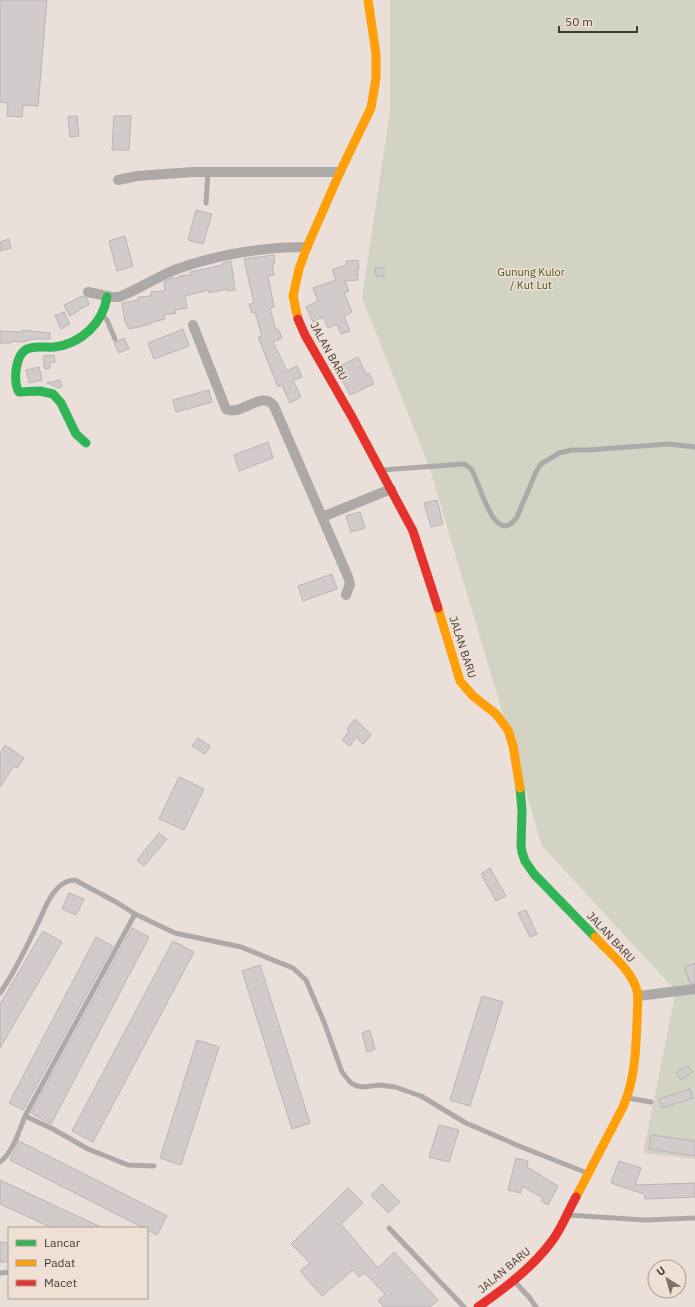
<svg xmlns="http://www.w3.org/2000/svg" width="695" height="1307" font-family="'IBM Plex Sans',sans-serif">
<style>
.green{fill:#d2d3c2}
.building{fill:#d1cccb;stroke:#b9b3b4}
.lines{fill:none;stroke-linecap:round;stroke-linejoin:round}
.lane{stroke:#aea9a9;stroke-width:5}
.street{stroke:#aea9a9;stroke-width:10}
.fast{stroke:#30b455;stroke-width:9}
.slow{stroke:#ff9f0a;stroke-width:9}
.jam{stroke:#e5322d;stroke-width:9}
.labels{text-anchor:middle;stroke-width:3;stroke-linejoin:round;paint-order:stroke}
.park-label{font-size:11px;fill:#475922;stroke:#f0dfd3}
.street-label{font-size:11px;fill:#403934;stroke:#f0dfd3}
</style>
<rect width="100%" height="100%" fill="#eae0d9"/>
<!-- green -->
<path class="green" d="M390,0H695V1159L643,1153L676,991L542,846L430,469L362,298L390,111Z"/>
<!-- building -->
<path class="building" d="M0,0H47L38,106L23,105L22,117L7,116L8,103L0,102Z
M77,116L79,136L70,137L68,117Z
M114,116H131L129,150H112Z
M196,210L212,214L203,244L188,240Z
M125,236L133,266L117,271L109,241Z
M9,239L11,248L0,251V242Z
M274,255L275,263H272L274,275L268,276L274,307L270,308L276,330L278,329L282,338L273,342L287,371L297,366L302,377L293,380L301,397L290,403L282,385L278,387L258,337L262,336L255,312L252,313L249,304L254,303L244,259Z
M358,260L359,269H357L358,280L345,281L349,291L344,293L352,312L344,316L350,331L341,334L337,324L328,328L323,317L313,322L306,307L318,301L313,288L336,280L332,270L346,265V261Z
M231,261L235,290L227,291V289L209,293V290L185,296L187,308L175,310L176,313L164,315L165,319L150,323L151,324L129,329L125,321L122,303L138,300V297L151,296V292L165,291L164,282L172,278H179V276L191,275L190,272L223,265V263Z
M375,268H384V276H376Z
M83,296L87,298L89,305L78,310V311L70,316L64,305Z
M64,312L70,324L61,329L55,316Z
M183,329L189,346L154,359L148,343Z
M22,330L50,333V339H34L21,342L11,341V343H0V331L22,332Z
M124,338L129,348L119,353L114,343Z
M54,355L55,362L50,363V368L45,369L43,356Z
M358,357L366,374L369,373L374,384L350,395L336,368Z
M39,367L42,380L29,383L26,370Z
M60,380L62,387L58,388L47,383Z
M209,390L212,402L176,412L173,400Z
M268,442L273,458L239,471L234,455Z
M437,500L443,524L431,527L424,503Z
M360,512L365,528L351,532L346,516Z
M332,574L337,589L303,601L298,586Z
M355,719L371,735L363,744L356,737L350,746L342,740L349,731L347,729Z
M198,738L210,746L205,754L192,746Z
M5,745L24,758L17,768L14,766L0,787V753Z
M179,777L204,789L184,830L159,819Z
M159,833L167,839L144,866L137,860Z
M490,868L506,896L496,901L481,874Z
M69,893L84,899L76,915L62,909Z
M526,910L537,934L530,937L518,913Z
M132,928L149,937L51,1124L31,1113Z
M43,931L62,942L0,1048V1004Z
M96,937L113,946L23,1110L9,1103Z
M173,941L194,952L93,1142L72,1131Z
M695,963V983H690L684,967Z
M260,965L310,1123L292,1129L242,971Z
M482,996L503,1002L470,1106L450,1100Z
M370,1030L375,1049L367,1052L362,1033Z
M197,1040L219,1047L181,1165L160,1158Z
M688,1066L692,1072L681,1080L676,1073Z
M690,1089L693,1098L662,1108L659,1099Z
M439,1125L459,1130L449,1162L429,1157Z
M651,1135L695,1141V1156L649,1149Z
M19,1141L167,1216L157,1235L147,1230V1228H144L10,1160Z
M516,1158L528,1161L527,1167L558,1186L548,1205L541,1201L543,1198L522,1186L521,1193L508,1190Z
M619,1161L641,1168L635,1185L695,1183V1197L645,1199L644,1194L611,1183Z
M0,1180L103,1228H52L0,1204Z
M382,1184L400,1202L388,1213L371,1195Z
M348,1188L363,1203L341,1224L378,1268L394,1252L438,1300L430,1307H384L378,1301L385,1294L365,1273L359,1277L353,1270L322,1296L300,1271L310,1263L291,1244Z
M0,1242L9,1243V1262H0Z"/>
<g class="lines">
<!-- lane -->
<path class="lane" d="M206,203L208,172
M103,316L107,320L115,339
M382,470L464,464C466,465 469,467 471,469C480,481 494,550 517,517L536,472L541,464L559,453L572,450H588L669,444L695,447
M0,993C15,972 26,948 37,925C43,914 47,899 56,890C61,884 67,880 75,880L116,902L135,914L175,933L241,947L293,968L306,980L324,1022L342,1072L351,1083L357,1086L364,1087L379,1085L395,1087L421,1096L466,1123L519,1146L587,1173
M628,1098L651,1102
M25,1116L53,1129L88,1149L128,1165L154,1166
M0,1162C12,1154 20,1129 25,1116L135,914
M568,1215L645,1220L695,1218
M389,1228L464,1307
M0,1273L9,1272
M514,1281L529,1297L536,1307"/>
<!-- street -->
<path class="street" d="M118,180L137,176L193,172H340
M88,292L111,297H119C139,289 157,277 177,269C219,254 263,247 307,247
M193,325L226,409C241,417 262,389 274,406L348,577L350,584L346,595
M322,517L391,489
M638,996L695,989"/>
<!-- fast -->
<path class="fast" d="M86,443L76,434L61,403L53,394L40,391L19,392C13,382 15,355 27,349C35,345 45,348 54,347C81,344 103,323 107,297
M520,788L522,811L521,845L522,852L525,861L534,874L595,937"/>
<!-- slow -->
<path class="slow" d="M298,319L293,296L299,269L307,247L340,172L371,108L376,78V54L368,0
M438,608L460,681L473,696L496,714L508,730L513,746L520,788
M576,1197L623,1107C638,1073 636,1033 638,996C635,972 610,954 595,937"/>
<!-- jam -->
<path class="jam" d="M298,319L305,335L352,417L413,531L438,608
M478,1307C505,1288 532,1268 552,1241C562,1228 568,1211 576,1197"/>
</g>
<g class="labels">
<!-- park labels -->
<g class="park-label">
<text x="531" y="276">Gunung Kulor<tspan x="531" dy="13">/ Kut Lut</tspan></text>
</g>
<!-- street labels -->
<g class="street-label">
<text transform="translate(329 351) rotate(61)" y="4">JALAN BARU</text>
<text transform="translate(463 647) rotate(72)" y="4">JALAN BARU</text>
<text transform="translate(611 937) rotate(47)" y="4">JALAN BARU</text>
<text transform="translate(504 1270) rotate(-40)" y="4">JALAN BARU</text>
</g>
</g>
<!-- legend -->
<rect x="8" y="1227" width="140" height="72" fill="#f0dfd3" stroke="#aa9d93"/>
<rect x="16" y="1240" width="20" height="6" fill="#30b455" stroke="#aa9d93"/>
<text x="44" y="1247" font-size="12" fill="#403934">Lancar</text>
<rect x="16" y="1260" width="20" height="6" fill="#ff9f0a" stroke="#aa9d93"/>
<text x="44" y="1267" font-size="12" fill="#403934">Padat</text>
<rect x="16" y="1280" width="20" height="6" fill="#e5322d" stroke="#aa9d93"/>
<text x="44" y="1287" font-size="12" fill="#403934">Macet</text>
<!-- north arrow -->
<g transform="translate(667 1279) rotate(323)"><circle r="19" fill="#f0dfd3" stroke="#aa9d93"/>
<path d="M0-3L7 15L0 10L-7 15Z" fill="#7c736e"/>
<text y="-6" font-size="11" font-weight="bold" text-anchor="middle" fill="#403934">U</text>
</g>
<!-- scale -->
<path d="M559 26v6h78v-6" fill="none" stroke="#403934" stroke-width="2"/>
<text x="565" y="26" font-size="12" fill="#403934" stroke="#f0dfd3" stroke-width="3" paint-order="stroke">50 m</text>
</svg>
